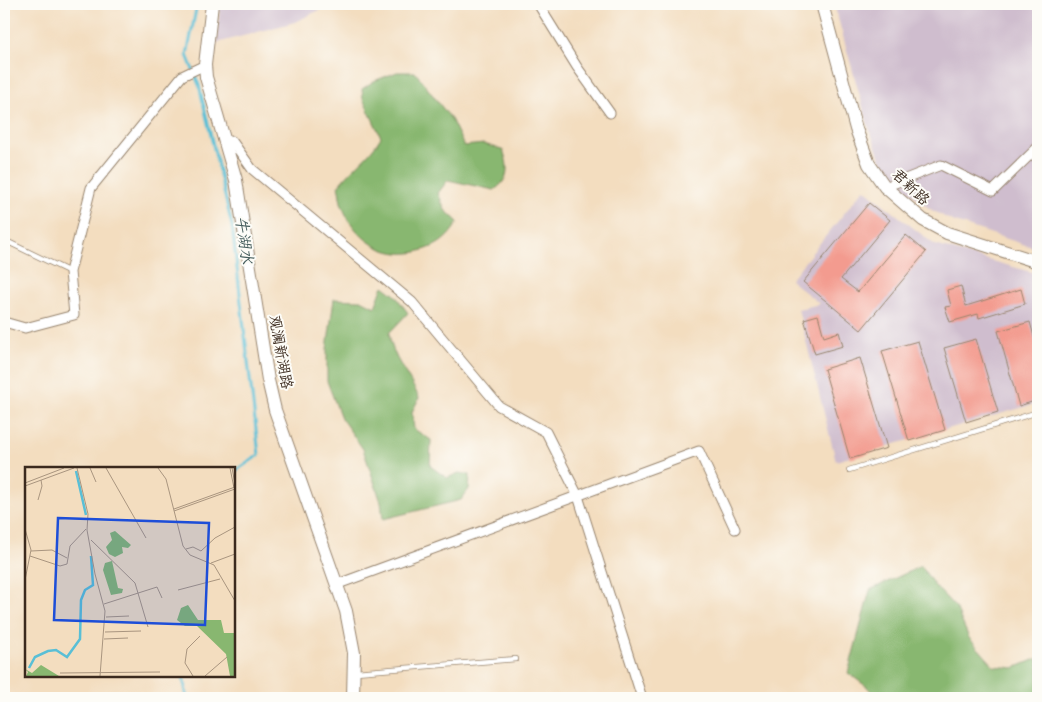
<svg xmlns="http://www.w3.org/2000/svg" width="1042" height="702" font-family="'Balsamiq Sans','LXGW WenKai TC',sans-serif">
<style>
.industrial{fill:#cfbdce}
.forest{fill:#88b770;stroke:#627047}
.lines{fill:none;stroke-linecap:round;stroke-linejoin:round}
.stream{stroke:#59bfd6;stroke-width:3}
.building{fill:#f39b8f}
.lane-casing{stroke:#97846e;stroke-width:6}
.street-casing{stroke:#97846e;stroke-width:11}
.secondary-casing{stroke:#97846e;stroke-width:14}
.lane{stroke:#fff;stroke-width:4.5}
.street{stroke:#fff;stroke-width:9}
.secondary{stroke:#fff;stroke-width:12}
.labels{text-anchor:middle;stroke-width:4;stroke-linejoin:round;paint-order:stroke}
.street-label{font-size:15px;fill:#3b2a1e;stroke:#fdfcf7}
.water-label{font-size:16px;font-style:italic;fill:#465e5e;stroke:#fdfcf7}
.inset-river{fill:none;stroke:#59bfd6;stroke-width:2.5}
.inset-road{fill:none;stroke:#a9957f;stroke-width:1}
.view{fill:#1d4ed8;fill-opacity:0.15;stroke:#1d4ed8;stroke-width:2.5}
.inset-edge{fill:none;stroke:#3b2a1e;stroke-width:2.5}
</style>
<rect width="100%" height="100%" fill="#fdfcf7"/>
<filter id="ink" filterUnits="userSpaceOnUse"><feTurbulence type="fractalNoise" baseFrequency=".02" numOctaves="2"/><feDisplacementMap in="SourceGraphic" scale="10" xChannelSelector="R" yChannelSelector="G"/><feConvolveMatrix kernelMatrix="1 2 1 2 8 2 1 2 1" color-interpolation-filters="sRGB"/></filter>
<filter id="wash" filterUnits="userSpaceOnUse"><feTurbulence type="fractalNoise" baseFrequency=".0096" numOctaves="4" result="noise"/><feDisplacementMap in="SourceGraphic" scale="20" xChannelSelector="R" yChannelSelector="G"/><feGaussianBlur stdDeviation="1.12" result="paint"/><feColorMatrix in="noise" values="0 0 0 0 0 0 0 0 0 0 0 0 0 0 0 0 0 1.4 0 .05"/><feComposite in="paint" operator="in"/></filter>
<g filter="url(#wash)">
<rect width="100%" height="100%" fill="#f3ddbf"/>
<!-- industrial -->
<path class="industrial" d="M220,4H332L295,22L217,43Z
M834,4H1038V249L952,221L930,209L894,179L880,158L868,125Z
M864,189L935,245L1038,274V403L836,461L798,309L820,304L790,280Z"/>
<!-- forest -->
<path class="forest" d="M397,72H415L451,119L464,146L484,144L503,150C509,166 510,180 494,190L448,180L438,193L445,210L458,222C447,240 437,247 416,252C384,259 355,238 343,208C340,202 340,193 338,186C352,168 370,156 381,137L363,99L362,89L374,81Z
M383,286L395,295L408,313L389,333C392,359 409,374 419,398L412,412L414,429L431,440L430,466L447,478L459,473L470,475L469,489L461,500L383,519L381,502L363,449L341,418L327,381V349L334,299L361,300L375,307Z
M921,566L934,585L956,608L969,638L994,666L1014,668L1038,658V698H879L870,689L848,673L870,590Z"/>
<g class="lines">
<!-- stream -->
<path class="stream" d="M197,4L187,55L199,85L232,226L259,455L234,472
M183,676L187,698"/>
</g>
<g id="blocks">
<!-- building -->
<path class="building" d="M869,203L890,220L841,279L858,292L906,235L926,252L861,330L803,282Z
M961,286L966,306L1021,289L1025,304L979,318L978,314L950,322L945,307L951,306L947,290Z
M818,315L824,337L839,332L843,346L815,354L804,319Z
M1030,322L1038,351V400L1019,406L998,331Z
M976,339L998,412L966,422L944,348Z
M918,341L945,430L909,441L882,351Z
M860,358L887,448L850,459L824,369Z"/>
</g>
</g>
<g filter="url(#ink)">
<use href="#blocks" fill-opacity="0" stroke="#97846e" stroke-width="1"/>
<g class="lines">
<defs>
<path id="lane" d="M4,240L70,272
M849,470L1038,412
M356,672L516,659"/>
<path id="street" d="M538,4L577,67L610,113
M232,141L252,169L412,302L499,406L546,432L578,496L642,698
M885,187L941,165L993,191L1038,147
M4,322L25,328L74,315L70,272L91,188L182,76L205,65
M338,584L699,451L735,529"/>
<path id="secondary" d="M212,4L205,65L206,77L236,180L268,380L275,410L346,611L354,653L353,698
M822,4L856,129L869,164L885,187L923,220L947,233L1038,262"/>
</defs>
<!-- lane casing -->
<use href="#lane" class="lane-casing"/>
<!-- street casing -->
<use href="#street" class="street-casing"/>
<!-- secondary casing -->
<use href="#secondary" class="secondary-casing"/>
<!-- lane -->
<use href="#lane" class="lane"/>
<!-- street -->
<use href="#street" class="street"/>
<!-- secondary -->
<use href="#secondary" class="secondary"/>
</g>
</g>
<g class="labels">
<!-- street labels -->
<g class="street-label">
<text transform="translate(911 187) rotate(43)" y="5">君新路</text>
<text transform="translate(281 352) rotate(80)" y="5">观澜新湖路</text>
</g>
<!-- water labels -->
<g class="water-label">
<text transform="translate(245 240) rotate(82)" y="6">牛湖水</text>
</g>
</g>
<!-- overview -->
<g transform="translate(25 467)">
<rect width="210" height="210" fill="#f3ddbf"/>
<path d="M90,64L106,78L103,81L97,80L98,86L90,90L84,87L81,80L87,73L85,66ZM87,94L93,121L98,122L97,126L86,128L78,103L80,96ZM163,138L173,153H196L199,166H210V209H205L201,187L172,159H160L152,153L156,141ZM16,198L34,209H1L3,205L0,202L7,206Z" fill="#88b770"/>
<path class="inset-river" d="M51,4L61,48M4,201L10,190L23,184L31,183L42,190L55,172L56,133L60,123L68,118L66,89"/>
<path class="inset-road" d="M52,1L63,47L62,63L70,107L80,144L75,209M65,1L71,15M81,1L121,71M133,1L141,12L158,79L165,88L189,98L210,134M205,1L209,21M207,1L210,17M0,16L39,1M0,19L49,1M13,33L17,19L16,13M149,42L210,20M149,44L210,22M0,62L6,83L0,113M66,73L110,116L123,160M161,82L168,80L176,84L190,71L210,60M6,84L27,83L42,91M5,89L35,99L42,97L45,79L61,62M186,96L210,87M153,123L195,112M79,137L132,120L137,131M81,150L104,149M80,165L116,164M79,172L103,171M35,206L135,205M168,209L160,196L162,182L175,169M180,209L202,190"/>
<path class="view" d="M33,51L184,56L180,158L29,153Z"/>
<rect width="210" height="210" class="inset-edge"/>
</g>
<!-- margin -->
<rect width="1042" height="702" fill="none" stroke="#fdfcf7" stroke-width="20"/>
</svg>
